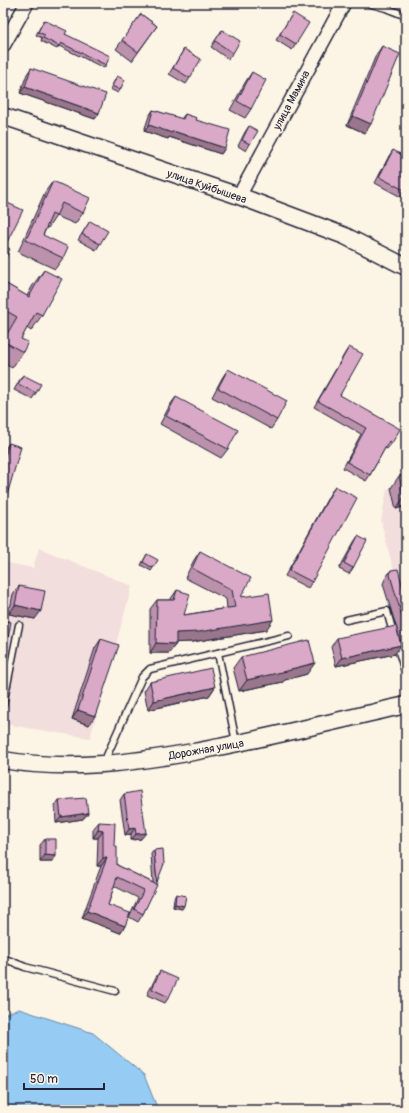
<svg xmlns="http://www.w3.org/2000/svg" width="409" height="1113" font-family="Pangolin,sans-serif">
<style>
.built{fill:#f2dedc}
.water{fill:#96ccf4;stroke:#6888aa}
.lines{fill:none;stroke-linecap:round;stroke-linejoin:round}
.service-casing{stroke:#22223b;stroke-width:9}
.minor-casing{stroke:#22223b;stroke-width:16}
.tertiary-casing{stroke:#22223b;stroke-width:19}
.service{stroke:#fcf5e5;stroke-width:6}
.minor{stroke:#fcf5e5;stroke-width:13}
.tertiary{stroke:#fcf5e5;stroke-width:16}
.wall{fill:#bb91ab;stroke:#22223b}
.shaded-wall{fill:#99768b;stroke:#22223b}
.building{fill:#daa9c7;stroke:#22223b}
.labels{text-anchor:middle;stroke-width:3;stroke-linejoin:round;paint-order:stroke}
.street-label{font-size:11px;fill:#22223b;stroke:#fcf5e5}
</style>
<rect width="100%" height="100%" fill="#fcf5e5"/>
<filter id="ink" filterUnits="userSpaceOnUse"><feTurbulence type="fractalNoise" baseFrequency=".025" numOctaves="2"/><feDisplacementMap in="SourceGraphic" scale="8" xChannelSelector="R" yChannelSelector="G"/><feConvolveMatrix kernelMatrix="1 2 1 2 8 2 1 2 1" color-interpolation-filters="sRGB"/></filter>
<g filter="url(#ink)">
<!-- built -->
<path class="built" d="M406,484V620L381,521L387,489Z
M39,548L132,586L90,738L3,724V562L33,568Z"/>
<!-- water -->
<path class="water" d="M19,1009L93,1033L144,1075L158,1110H3V1015Z"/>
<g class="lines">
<defs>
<path id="service" d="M368,3L386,8L406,16
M346,620L387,611L393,633
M396,642L406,675
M218,653L236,742
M3,705L19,625
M104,762L142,677L150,669L289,636
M3,958L25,967L115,991"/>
<path id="minor" d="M3,46L27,3
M239,196L344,3"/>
<path id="tertiary" d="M3,116L239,196L345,236L406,267
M3,760C66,771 131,763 193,752C264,739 335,721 406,705"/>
</defs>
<!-- service casing -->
<use href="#service" class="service-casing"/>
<!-- minor casing -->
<use href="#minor" class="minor-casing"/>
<!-- tertiary casing -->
<use href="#tertiary" class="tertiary-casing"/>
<!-- service -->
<use href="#service" class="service"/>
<!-- minor -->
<use href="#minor" class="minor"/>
<!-- tertiary -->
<use href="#tertiary" class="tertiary"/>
</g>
<!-- wall -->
<path class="wall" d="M293,13L296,44L292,50L276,40Z
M141,14L157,26L132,61L116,49Z
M44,20L65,34L106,65L104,68L59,46L57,49L41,41L42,38L36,35Z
M222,30L233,53L228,59L211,47Z
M382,46L365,133L347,125L376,55Z
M184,49L190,78L186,84L169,74Z
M31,68L99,113L95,119L20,93L27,74Z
M252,72L251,109L245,118L230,110L246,81Z
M117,76L120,90L118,93L110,89Z
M153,110L181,119L185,114L196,120L225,148L221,154L169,137L168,139L144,131L149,116Z
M249,126L250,144L246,151L238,146L245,132Z
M393,150L406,190L401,197L375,183L389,156Z
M53,181L83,213L75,224L56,216L48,228L47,227L43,235L63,258L55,269L18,252L45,192Z
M3,201L5,246L6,257L3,261Z
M90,221L100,244L96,250L78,240Z
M44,270L42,315L31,331L27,328L21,339L23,352L12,368L3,363V338L6,332L3,330V282L27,296L33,285Z
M349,347L340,395L392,443L387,449L385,448L370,475L366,481L343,468L361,434L314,407L345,353Z
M228,369L277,420L271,429L212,397L222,378Z
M23,375L36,393L32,399L14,390L19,381Z
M176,397L228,449L221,458L160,424L170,405Z
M9,443L3,509V452Z
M406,475V506L396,509L391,488L399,476Z
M335,486L312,582L308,588L285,576L331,492Z
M358,536L353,568L349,574L339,569L354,542Z
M200,551L241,597L266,630L192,642H176V644L169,653H150V609L157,600H170L177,590L184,615L227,608L226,599L185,578L194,560Z
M147,554L153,568L151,571L141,565Z
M391,570L406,599V651L404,652L383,584L385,579Z
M19,586L35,619L9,614L13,594Z
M337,638L395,654L336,666L331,647Z
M101,639L89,725L72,719L95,648Z
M241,657L307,674L285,680L283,682L239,691L233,668Z
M150,682L215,687L209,696L148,710L144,691Z
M124,794L141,839L131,840V834L125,835L120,800Z
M59,800L88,813L83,819L56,823L55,806Z
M99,822L114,846L117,865L153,883L151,854L154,850L157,882L143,914L138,922L129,917L138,898L114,886L108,905L125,926L120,933L82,918L101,866H97L98,838H93V829Z
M45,839L56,856L52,862H40V845Z
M176,894L182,909L173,907L174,898Z
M160,971L169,997L165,1003L147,995L156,977Z"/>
<!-- shaded-wall -->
<path class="shaded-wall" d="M25,87L99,113L95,119L20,93Z
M353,116L371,124L365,133L347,125Z
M149,125L173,131L225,148L221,154L169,137L168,139L144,131Z
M404,497H406V506L396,509Z
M15,605L41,611L35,619L9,614Z
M273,620L266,630L192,642L169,643L176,633Z
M156,643L176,644L169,653H150Z
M401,645L395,654L336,666L342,658Z
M315,663L307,674L285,680L283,682L239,691L247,680Z
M215,687L209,696L148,710L154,701Z
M78,710L95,716L89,725L72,719Z
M88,813L83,819L56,823L61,817Z
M135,828L131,834L125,835L129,829Z
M98,830L103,831L98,838H93Z
M146,833L141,839L131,840L136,834Z
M45,855L56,856L52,862H40Z
M103,858H107L101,866H97Z
M175,904L184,906L182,909L173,907Z
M87,911L125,926L120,933L82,918Z"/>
<!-- building -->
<path class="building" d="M293,13L309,23L296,44L280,34Z
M141,14L157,26L138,52L122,40Z
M44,20L67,31L65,34L110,56L106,65L61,43L59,46L43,38L45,35L38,32Z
M222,30L240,41L233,53L215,41Z
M382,46L400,54L371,124L353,116Z
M184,49L201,59L190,78L173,68Z
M31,68L106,94L99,113L25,87Z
M252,72L266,80L251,109L237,101Z
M117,76L125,80L120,90L112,86Z
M153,110L183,119L185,114L197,118L196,120L230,130L225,148L173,131L172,133L149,125Z
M249,126L258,131L250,144L242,140Z
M393,150L406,157V191L379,177Z
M53,181L90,198L83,213L62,203L56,216L52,214L43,235L68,247L63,258L26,240Z
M3,201L23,210L5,246L10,249L6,257L3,255Z
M90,221L108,231L100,244L82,234Z
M44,270L62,279L42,315L36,312L21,339L28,342L23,352L3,341L17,317L3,309V282L29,297Z
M349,347L363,354L340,395L400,429L392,443L389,441L370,475L347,462L366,428L318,401Z
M228,369L287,401L277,420L218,388Z
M23,375L41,384L36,393L18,384Z
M176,397L238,430L228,449L166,416Z
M9,443L21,447L3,509V463Z
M406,475V497H404L399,476Z
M335,486L357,498L312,582L289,570Z
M358,536L367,541L353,568L344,563Z
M200,551L251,578L241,597L269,593L273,620L199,632L176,633V644L156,643L157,600H174L177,590L190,594L184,615L235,607L232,590L192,568Z
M147,554L158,560L153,568L143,562Z
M398,569L406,599V630L390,575L391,570Z
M19,586L45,591L41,611L15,605Z
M3,621L11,622L3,666Z
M396,626L401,645L342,658L337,638Z
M101,639L119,645L95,716L78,710Z
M309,640L315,663L291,669V670L247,680L241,657Z
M211,668L215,687L154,701L150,682Z
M140,791L146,833L136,834L135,828L129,829L124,794Z
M86,798L88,813L61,817L59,800Z
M99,822L115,823L114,846H117V865L157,885L143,914L134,909L144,890L117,877L108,905L130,913L125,926L87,911L107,858H103V831L98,830Z
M45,839H56V856L45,855Z
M163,849L164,864L157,882L154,850Z
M176,894L186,896L184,906L175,904Z
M160,971L178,979L169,997L152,989Z"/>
</g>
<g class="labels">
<!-- street labels -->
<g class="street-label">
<text transform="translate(291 100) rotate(-62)" y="4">улица Мамина</text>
<text transform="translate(207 186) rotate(19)" y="4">улица Куйбышева</text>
<text transform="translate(206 749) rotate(-10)" y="4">Дорожная улица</text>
</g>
</g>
<!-- margin -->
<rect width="409" height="1113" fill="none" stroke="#fcf5e5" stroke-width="16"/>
<rect x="8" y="8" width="393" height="1097" fill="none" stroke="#22223b" stroke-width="1.5" filter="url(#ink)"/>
<!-- scale -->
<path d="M24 1083v6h80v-6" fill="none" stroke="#22223b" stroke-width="2"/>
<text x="30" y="1083" font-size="12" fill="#22223b" stroke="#fcf5e5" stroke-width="3" paint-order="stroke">50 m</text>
</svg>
